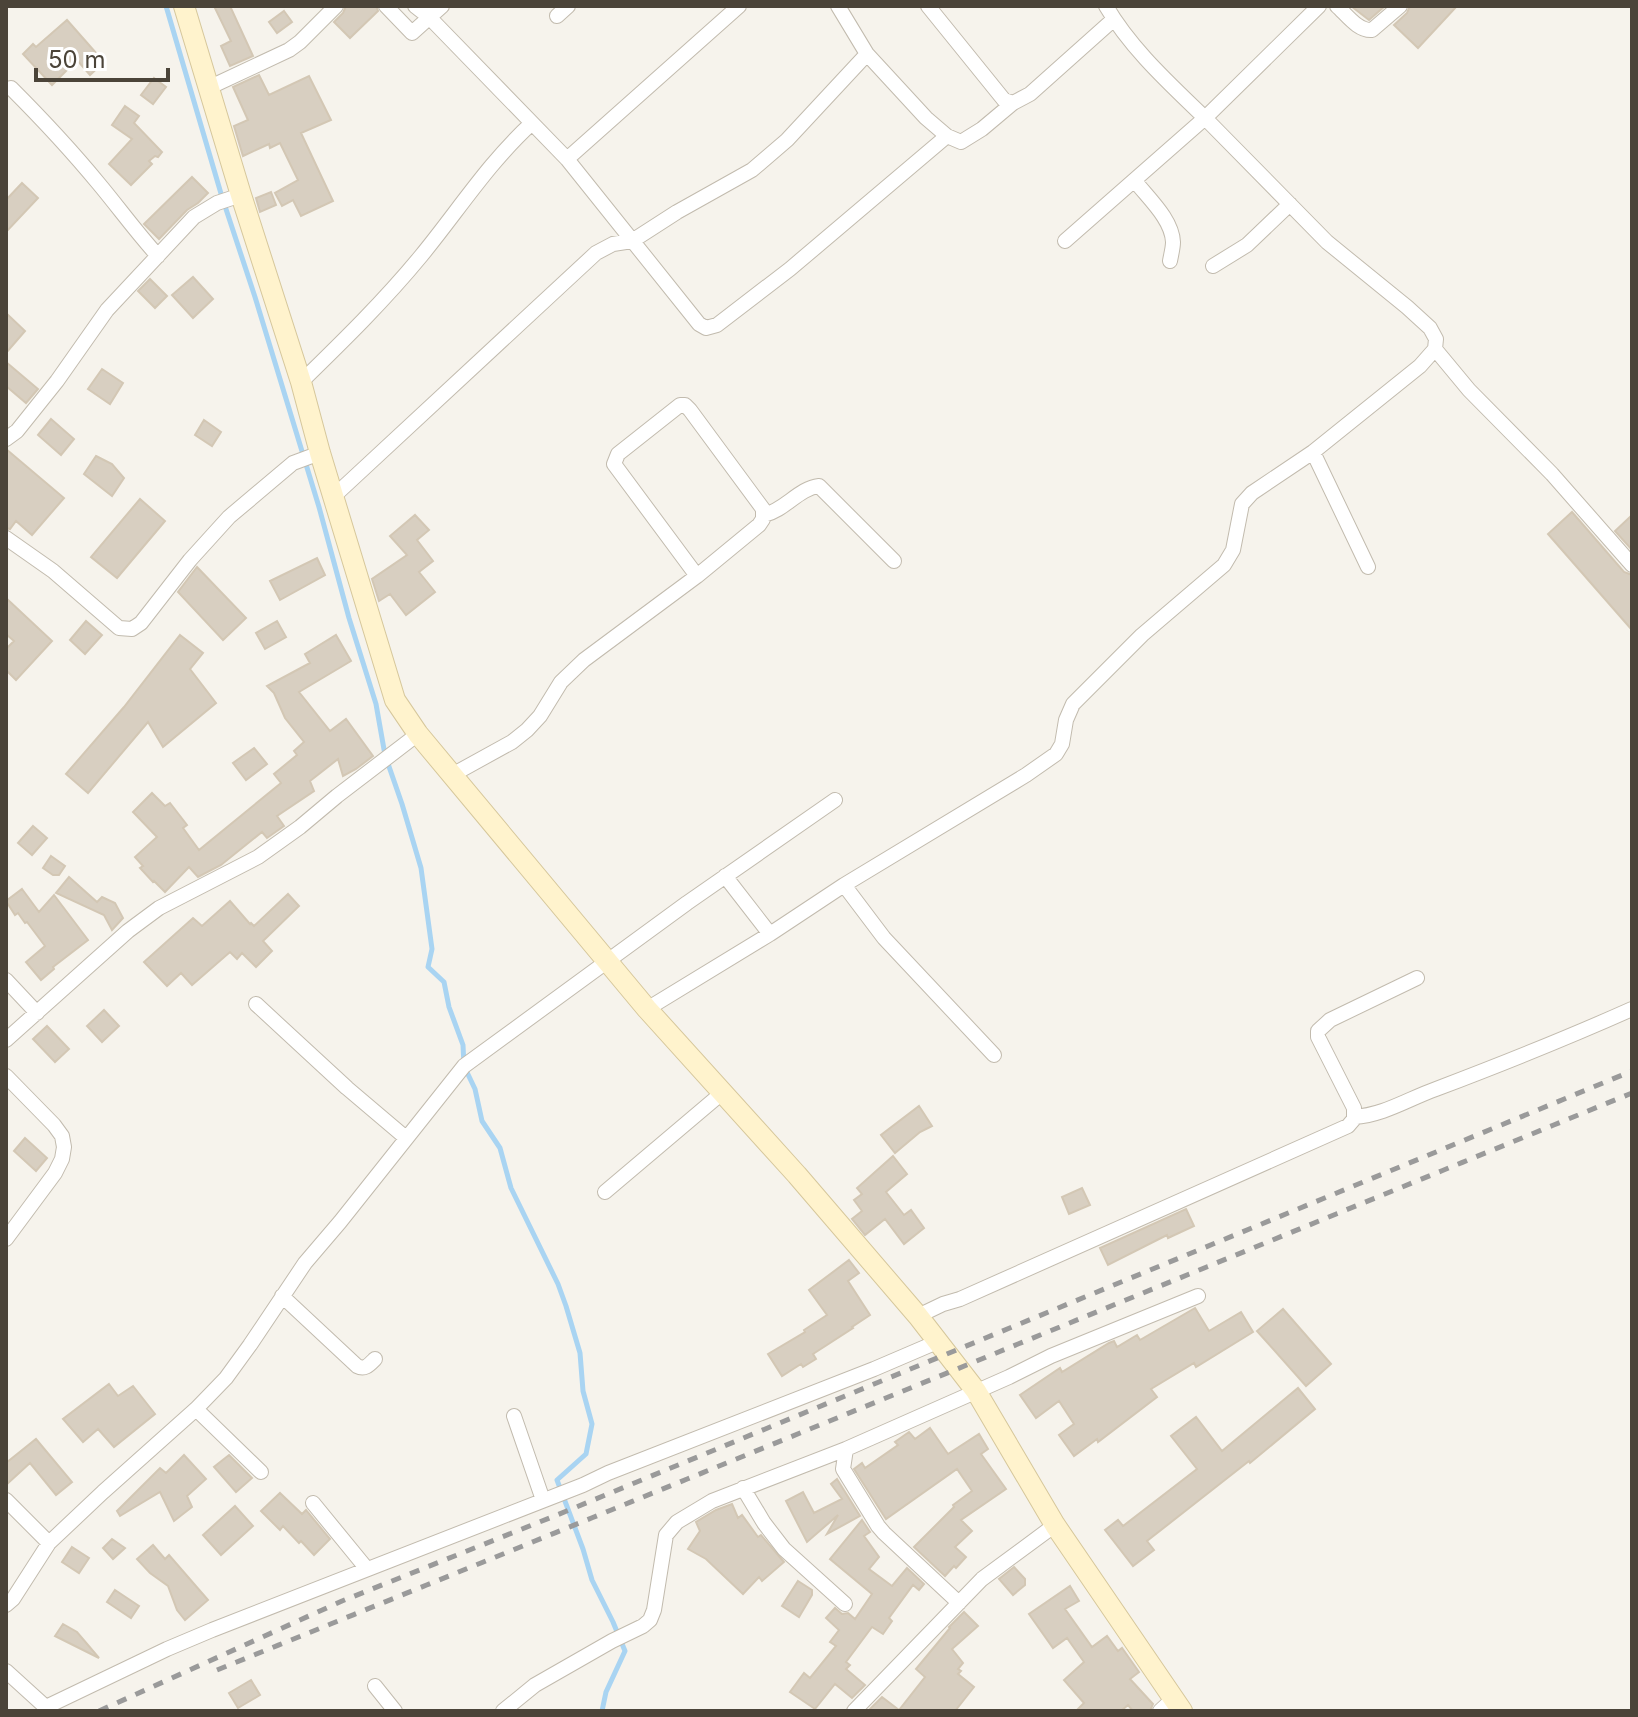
<svg xmlns="http://www.w3.org/2000/svg" width="1638" height="1717" font-family="Inter,sans-serif">
<style>
.lines{fill:none;stroke-linecap:round;stroke-linejoin:round}
.stream{stroke:#a9d4f2;stroke-width:5}
.building{fill:#d8cfc1;stroke:#d3c7b4;stroke-width:2}
.street-casing{stroke:#c2bbae;stroke-width:16}
.secondary-casing{stroke:#d6c79b;stroke-width:22}
.street{stroke:#fff;stroke-width:14}
.secondary{stroke:#fff3cd;stroke-width:20}
.rail{stroke:#9a9a9a;stroke-width:5;stroke-dasharray:10 10;stroke-linecap:butt}
</style>
<rect width="100%" height="100%" fill="#f6f3ec"/>
<g class="lines">
<!-- stream -->
<path class="stream" d="M166,6L222,197L255,297L319,507L349,618L376,704L385,755L402,804L421,868L432,949L428,967L444,982L449,1007L463,1045L464,1066L475,1089L482,1121L500,1148L511,1188L558,1284L566,1306L580,1353L583,1391L592,1424L586,1454L557,1480L583,1549L592,1580L613,1622L625,1651L606,1692L602,1711"/>
</g>
<!-- building -->
<path class="building" d="M214,6H230L253,56L230,66L221,46L231,41Z
M346,6H376L378,11L350,38L334,22L343,13Z
M1351,6H1385L1369,20Z
M1410,6H1457L1418,48L1394,25L1407,13Z
M284,11L292,22L277,33L269,22Z
M67,20L104,62L90,75L77,60L52,85L23,54L33,44L36,47Z
M259,75L269,95L309,76L331,120L301,133L333,201L301,216L293,200L282,206L275,193L298,180L280,143L270,148L269,144L243,156L234,126L248,120L233,87Z
M154,78L166,87L153,104L141,95Z
M125,106L139,116L134,123L162,152L158,157L155,156L149,161L152,164L131,185L109,164L132,139L112,125Z
M192,177L208,193L198,203L187,210L159,239L144,224Z
M22,183L38,198L6,232V200Z
M271,192L276,205L260,212L256,198Z
M193,277L213,299L193,318L172,295Z
M150,279L167,296L155,308L138,291Z
M6,313L25,331L6,353Z
M6,362L38,389L26,403L6,386Z
M102,369L123,383L110,404L88,389Z
M51,419L74,439L61,455L38,435Z
M204,420L221,432L212,446L195,435Z
M6,449L64,498L32,535L16,521L10,529L6,528Z
M96,456L112,464L124,478L112,496L84,474Z
M140,499L165,521L117,578L91,557Z
M1572,512L1624,572L1632,575V630L1548,534Z
M415,515L429,530L417,540L433,561L419,572L435,592L406,615L390,594L379,601L372,579L407,555L390,536Z
M1632,515V550L1615,531Z
M317,558L325,575L280,600L270,581Z
M197,567L246,618L223,640L178,592Z
M6,598L52,641L16,680L6,670V649L14,641L6,634Z
M86,621L102,635L85,654L70,640Z
M277,621L286,637L265,649L256,633Z
M180,635L203,653L190,669L216,703L163,747L148,722L88,793L66,774L124,707Z
M336,635L351,661L299,692L330,731L346,719L373,756L356,769L343,776L338,759L310,781L314,791L277,816L284,826L267,838L262,832L221,865L198,877L189,867L165,892L154,881L153,882L140,868L143,866L135,857L157,837L133,812L152,793L165,806L170,803L187,825L183,828L199,850L281,783L274,774L297,755L294,751L304,742L285,718L274,693L267,686L310,663L305,654Z
M254,748L267,764L246,780L233,763Z
M33,826L47,838L32,855L18,843Z
M51,856L65,866L59,875H53L43,868Z
M69,877L97,902L102,897L115,903L123,918L112,930L104,915L56,893Z
M22,889L39,912L54,895L88,940L53,967L54,969L41,980L26,962L45,946L27,922L25,923L18,913L15,915L6,901Z
M288,894L299,906L263,941L272,951L256,967L242,953L237,959L230,952L192,985L181,973L167,986L144,962L193,918L202,926L230,901L250,924L251,923L254,926Z
M104,1010L119,1026L102,1042L87,1026Z
M47,1026L69,1049L55,1062L33,1039Z
M919,1106L932,1126L920,1132L895,1153L881,1135Z
M25,1138L47,1158L36,1171L14,1151Z
M893,1156L907,1174L886,1192L904,1215L911,1210L924,1228L904,1244L885,1219L865,1235L852,1219L862,1211L854,1200L862,1194L857,1188Z
M1082,1188L1090,1205L1069,1214L1062,1197Z
M1186,1209L1194,1226L1168,1238L1167,1235L1108,1265L1100,1248Z
M849,1260L859,1273L848,1281L870,1315L852,1327L853,1328L813,1354L816,1359L803,1367L801,1364L782,1376L768,1354L805,1332L804,1330L827,1315L809,1290Z
M1195,1308L1209,1331L1241,1312L1253,1332L1196,1367L1194,1363L1151,1389L1157,1397L1098,1442L1097,1439L1074,1456L1059,1435L1074,1424L1059,1401L1036,1418L1020,1395L1060,1368L1062,1372L1109,1343L1114,1341L1117,1347L1137,1335L1140,1340Z
M1283,1309L1331,1364L1306,1386L1257,1331Z
M109,1384L118,1396L133,1386L155,1414L114,1447L98,1429L83,1442L63,1419Z
M1298,1388L1315,1409L1250,1463L1249,1461L1147,1541L1154,1550L1133,1566L1105,1530L1118,1520L1123,1526L1197,1469L1171,1436L1196,1417L1222,1451Z
M930,1428L948,1454L979,1434L988,1449L981,1454L1006,1489L961,1520L972,1531L955,1547L966,1557L956,1568L954,1566L945,1576L914,1547L954,1507L953,1505L972,1491L957,1469L886,1519L854,1469L862,1463L865,1468L898,1445L895,1442L909,1432L915,1439Z
M36,1439L72,1482L56,1495L30,1463L6,1485V1463Z
M184,1455L206,1479L187,1496L192,1507L174,1521L160,1492L120,1516L117,1511L160,1468L166,1473Z
M229,1455L252,1478L236,1492L214,1467Z
M837,1479L860,1516L827,1534L838,1515L807,1542L786,1501L803,1492L814,1513L842,1499L831,1484Z
M280,1493L302,1514L306,1510L330,1539L314,1555L301,1541L299,1543L283,1526L280,1530L261,1511Z
M732,1504L738,1518L742,1515L758,1537L761,1535L784,1562L762,1581L759,1577L743,1594L706,1559L688,1549L700,1531L696,1522L716,1510Z
M235,1506L253,1526L221,1555L203,1535Z
M862,1520L870,1532L864,1536L879,1557L869,1569L892,1586L907,1568L924,1584L919,1590L913,1585L889,1618L892,1621L883,1634L872,1627L846,1662L850,1665L846,1669L865,1685L852,1698L835,1684L815,1709L790,1692L804,1673L810,1678L836,1646L830,1642L839,1630L826,1618L835,1608L842,1614L848,1613L855,1619L872,1594L830,1559Z
M112,1539L125,1548L113,1559L103,1548Z
M153,1545L165,1559L169,1555L208,1600L185,1620L177,1610L168,1586L150,1573L137,1559Z
M72,1547L89,1558L79,1573L62,1562Z
M1014,1567L1025,1579V1585L1013,1595L999,1579Z
M798,1581L812,1590V1595L799,1617L782,1606Z
M1070,1586L1079,1601L1065,1609L1092,1647L1107,1636L1118,1651L1122,1648L1139,1672L1130,1679L1153,1704L1150,1711H1133L1128,1705L1121,1711H1076L1084,1703L1064,1680L1084,1662L1067,1638L1053,1648L1029,1614Z
M115,1590L139,1606L131,1618L107,1602Z
M964,1612L978,1626L952,1649L963,1663L958,1669L961,1671L958,1674L974,1687L955,1711H868L882,1697L899,1710L925,1677L916,1669L950,1628L949,1627Z
M63,1624L77,1632L99,1658L55,1636Z
M251,1680L260,1695L238,1708L229,1693Z"/>
<g class="lines">
<defs>
<path id="street" d="M386,6L412,33L442,6
M415,6L429,17L567,159L699,324L706,328L717,325L790,269L947,136L926,118L867,54L838,6
M928,6L1004,100L1013,103L1030,94L1114,19
M1337,6C1347,15 1358,31 1372,30L1400,6
M557,16L568,6
M11,88C42,119 71,150 99,184C119,208 137,233 158,256
M208,88L289,50L300,42L336,6
M947,136L961,142L982,129L1013,103
M567,159L739,6
M1135,181C1148,198 1172,219 1173,242C1173,248 1171,255 1170,261
M1065,241L1205,118C1170,84 1131,49 1106,6
M1213,266L1247,245L1290,204
M1435,349L1469,390L1552,474L1632,565
M301,382C343,341 384,301 421,256C458,211 489,162 532,123
M6,439L17,431L57,381L107,310L194,217L217,203L241,195
M1313,452L1368,567
M333,497L596,253L613,244L632,241L677,212L752,170L787,140L867,54
M764,515C785,510 799,488 819,486L894,561
M6,538L53,571L119,628L132,629L141,623L190,560L229,517L293,463L320,453
M452,775L512,742L527,730L540,716L561,682L584,660L697,576L759,525L763,519V509L690,410L685,405H680L618,454L614,464L697,576
M725,876L770,934
M844,885L884,938L994,1055
M6,980L37,1013
M256,1004L347,1088L406,1138
M647,1009L770,934L844,885L1026,775L1056,754L1062,744L1066,720L1073,704L1142,635L1224,565L1233,550L1242,504L1252,493L1313,452L1420,366L1435,349L1436,339L1430,328L1407,307L1327,242L1205,118L1319,6
M6,1040L128,931L159,908L258,857L300,827L337,796L418,734
M6,1076L54,1125L62,1136L64,1147L62,1159L55,1173L6,1239
M1354,1117C1384,1115 1408,1099 1436,1089C1502,1064 1567,1038 1632,1009
M605,1192L722,1093
M282,1296L357,1366C365,1370 369,1365 375,1359
M918,1316L943,1304L960,1299L1348,1126L1354,1119V1108L1318,1037V1031L1330,1020L1417,978
M196,1409L261,1472
M514,1416L543,1500
M846,1449L843,1469L878,1526L884,1533L959,1603
M743,1488L764,1523L784,1549L845,1604
M6,1500L49,1543
M313,1503L367,1569
M6,1605L13,1599L49,1543L103,1492L196,1409L226,1378L250,1345L305,1263L340,1222L464,1066L687,903L835,800
M6,1671L50,1711
M375,1686L395,1711
M46,1707L167,1649L212,1630L583,1485L608,1473L874,1369L937,1342
M503,1711L535,1685L612,1641L643,1626L650,1620L654,1610L666,1535L677,1522L712,1501L846,1449L1009,1377L1051,1356L1198,1296
M854,1711L982,1579L1055,1525
M1160,1711L1174,1698"/>
<path id="secondary" d="M184,6L241,195L301,382L320,453L395,700L418,734L647,1009L797,1175L918,1316L976,1391L1055,1525L1182,1711"/>
</defs>
<!-- street casing -->
<use href="#street" class="street-casing"/>
<!-- secondary casing -->
<use href="#secondary" class="secondary-casing"/>
<!-- street -->
<use href="#street" class="street"/>
<!-- secondary -->
<use href="#secondary" class="secondary"/>
<!-- rail -->
<path class="rail" d="M217,1670C689,1479 1160,1286 1632,1093
M99,1711L342,1601L557,1515L1632,1071"/>
</g>
<!-- border -->
<rect width="1638" height="1717" fill="none" stroke="#4b4439" stroke-width="16"/>
<!-- scale -->
<path d="M36 68v12h132v-12" fill="none" stroke="#4b4439" stroke-width="4"/>
<text x="48" y="68" font-size="24" fill="#4b4439" stroke="#ffffff" stroke-width="6" paint-order="stroke">50 m</text>
</svg>
